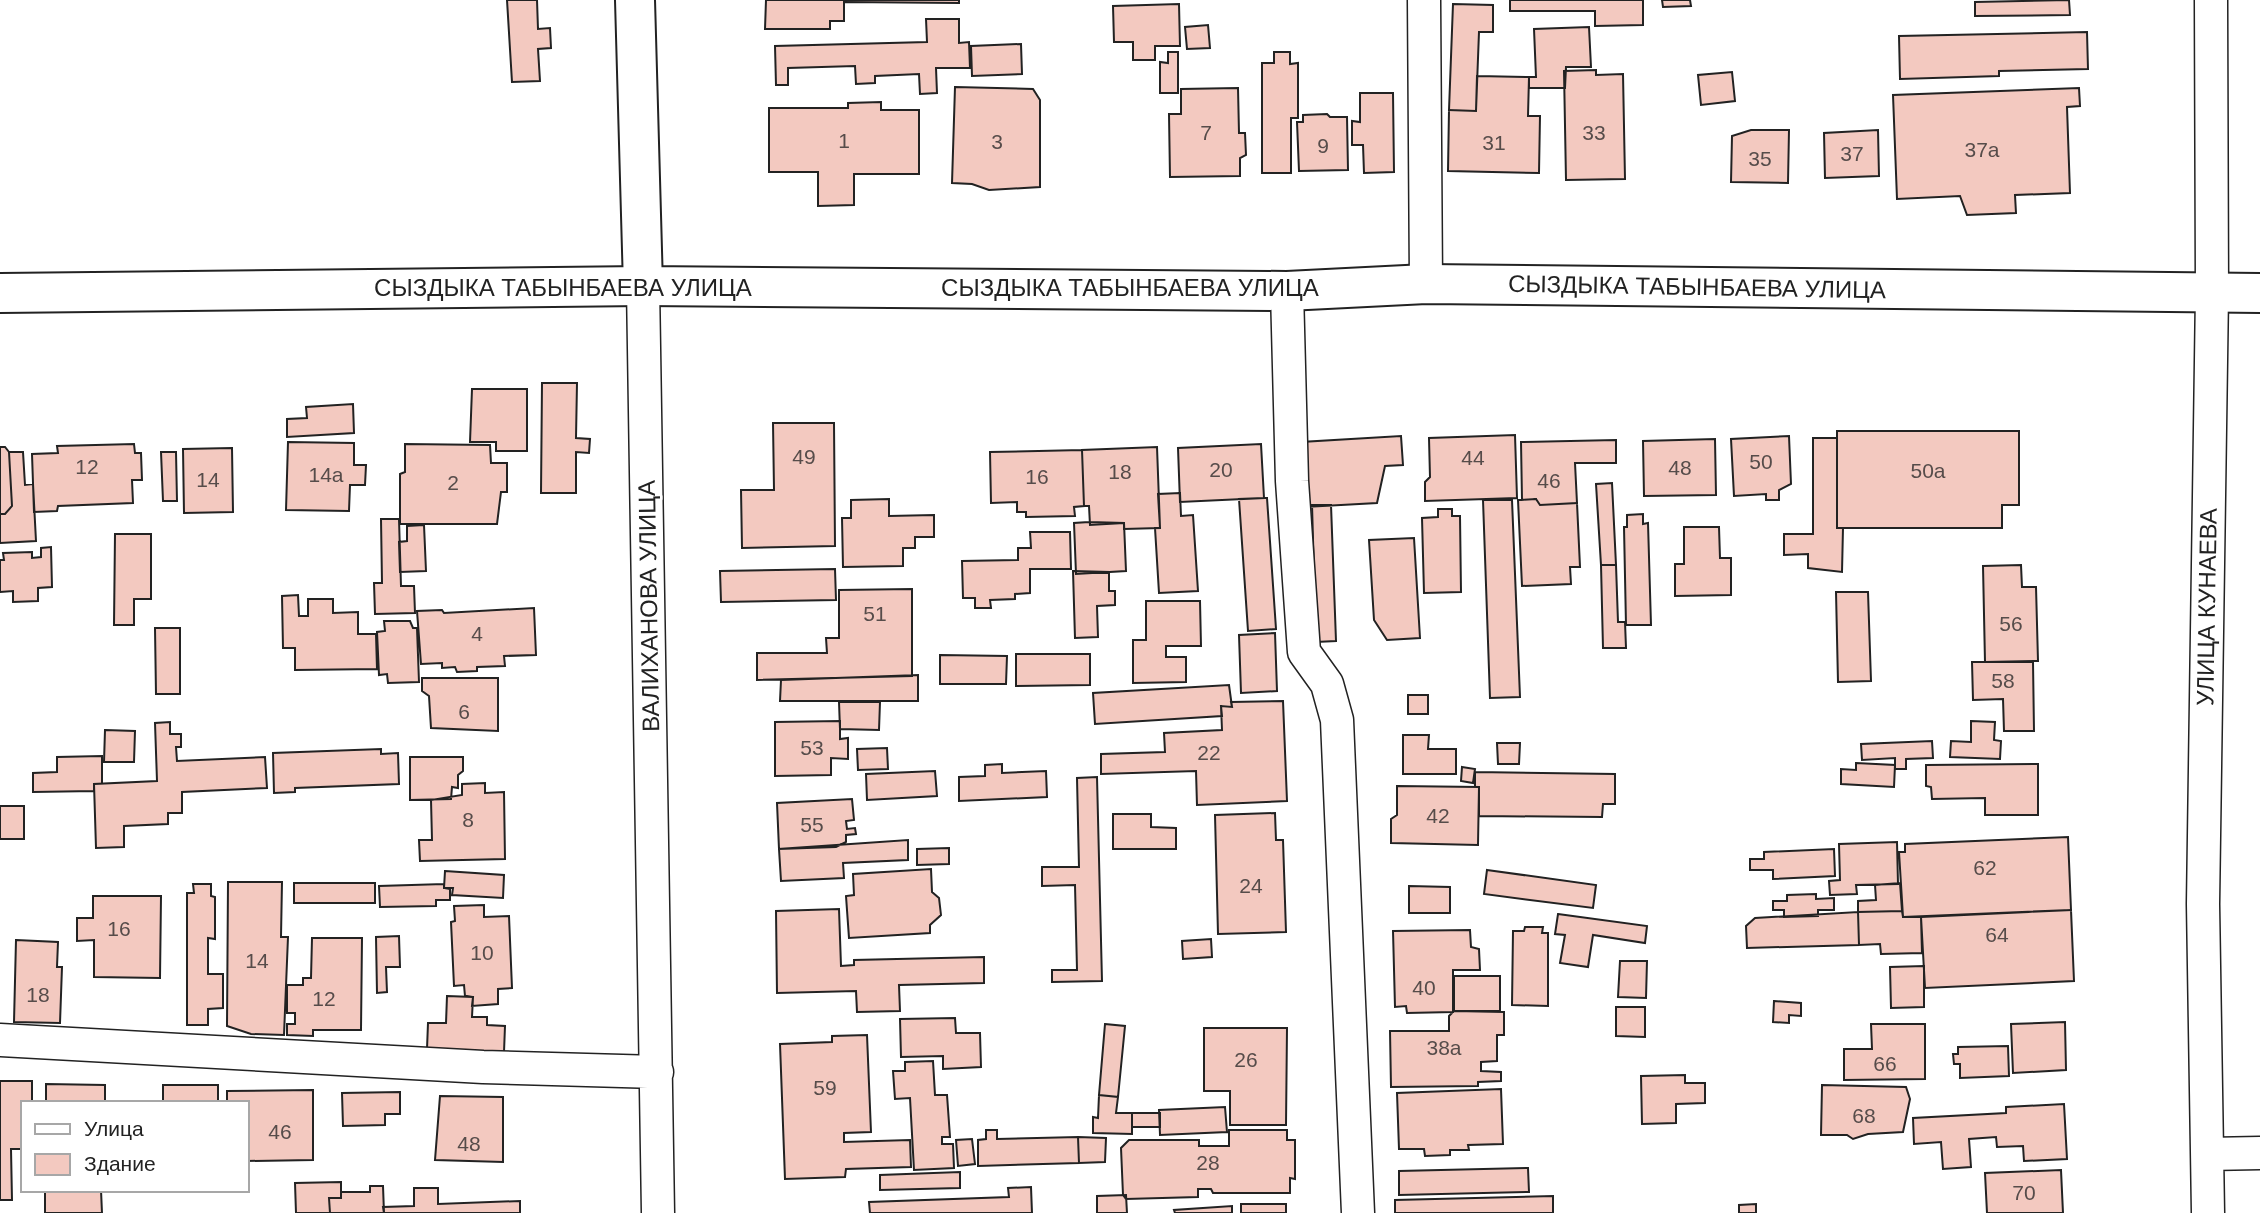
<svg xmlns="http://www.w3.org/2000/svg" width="2260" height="1213" font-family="Helvetica,sans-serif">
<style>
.building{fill:#f3c9c0;stroke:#222;stroke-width:2}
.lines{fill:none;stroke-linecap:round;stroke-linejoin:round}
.minor-casing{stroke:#222;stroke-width:35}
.tertiary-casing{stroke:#222;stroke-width:42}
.minor{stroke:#fff;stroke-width:32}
.tertiary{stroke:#fff;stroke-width:38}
.labels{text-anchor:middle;stroke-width:5;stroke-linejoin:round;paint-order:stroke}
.number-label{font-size:21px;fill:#564c4a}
.street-label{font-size:24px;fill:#222;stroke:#fff}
</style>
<rect width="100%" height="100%" fill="#fff"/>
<!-- building -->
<path class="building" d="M507,0H537L538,29L550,28L551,48L538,49L540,81L512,82Z
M766,0H959V3L844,2V21H830V29H765Z
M1510,0H1643V25L1595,26V11H1510Z
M1662,0H1690L1691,6L1663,7Z
M2069,0L2070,15L1975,16V2Z
M1179,4L1180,46H1155V60H1133V42H1114L1113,6Z
M1453,4L1493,5V32H1479L1476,111L1449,110Z
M926,19H959V43L969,42L970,68H936L937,93L920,94L919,74L875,76V83L856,84L855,66L788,68V85H776L775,46L927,42Z
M1208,25L1210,48L1187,49L1185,27Z
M1589,27L1591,67H1566L1565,88H1529V77H1536L1534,29Z
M2087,32L2088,69L1999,71V76L1900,79L1899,36Z
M1021,44L1022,74L972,76L971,46Z
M1168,52H1178V93H1160V62L1168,63Z
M1274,52H1290V64L1298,63V118H1291V173H1262V63H1274Z
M1596,70V75L1623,74L1625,179L1566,180L1564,71Z
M1732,72L1735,101L1701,105L1698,75Z
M1477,76L1529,77L1528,116H1540L1539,173L1448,171L1449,110L1476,111Z
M955,87L1033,89L1040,100V187L989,190L972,184L952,183Z
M1238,88L1239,133H1245L1246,155L1240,158V176L1170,177L1169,114H1181V89Z
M2079,88L2080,106L2067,107L2070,193L2015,195L2016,213L1967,215L1960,196L1897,199L1893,95Z
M1360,93H1393L1394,172L1364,173L1363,145H1352V121L1360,122Z
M881,102V110H919V174H854V205L818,206V172H769V108H848V103Z
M1327,114L1330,117H1347L1348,170L1299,171L1297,122H1303V115Z
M1751,130H1789L1788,183L1731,182L1732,136Z
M1878,130L1879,176L1825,178L1824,133Z
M542,383H577L576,438L590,439L589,453L576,452V493H541Z
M472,389H527V451H496V442H470Z
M353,404L354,433L287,437V419L307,418L306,407Z
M773,423H834L835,546L742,548L741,490H774Z
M1837,431H2019V505H2002V528H1837Z
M1515,435L1517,498L1425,501V482L1430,477L1429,438Z
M1401,436L1403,465L1385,466L1377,503L1305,507L1301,442Z
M1789,436L1791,484L1779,490V500H1766V494L1734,496L1731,439Z
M1813,438H1837V528H1843L1842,572L1808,568V554L1784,555V534H1813Z
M1715,439L1716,495L1644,496L1643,441Z
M1616,440V463H1575L1577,503L1540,505L1536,499L1522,500L1521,442Z
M288,442L354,443V465H366L365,485H350L349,511L286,510Z
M134,444L135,453H141L142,480H132L133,503L58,506L57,511L34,512L32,454L58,453L57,446Z
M405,444L490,445L491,463H507V492H501L497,524H400V474L405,472Z
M1261,444L1264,498L1180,502L1178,448Z
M0,447H5L9,452L12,506L5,514H0Z
M1157,447L1160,528L1124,529V523L1090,525L1089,506H1084L1082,450Z
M232,448L233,512L184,513L183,449Z
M1082,450L1084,506L1074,507L1075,516L1026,517V512H1017V502L991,503L990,452Z
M9,452H23L25,485L33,484L36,541L0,543V514H5L12,506Z
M161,452H176L177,501H163Z
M1612,483L1616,565H1601L1596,484Z
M1180,493L1181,516L1193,515L1198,591L1159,593L1155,528H1160L1158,494Z
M1264,498H1267L1276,629L1248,631L1239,499Z
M889,499V516L934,515V537H915V548H903V566L843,567L842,518H851V500Z
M1536,499L1540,505L1577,503L1580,567H1570L1571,584L1522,586L1518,500Z
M1483,500H1512L1520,697L1490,698Z
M1312,505H1331L1336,641L1316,642Z
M1438,509H1452V516H1460L1461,592L1424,593L1422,518L1438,517Z
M1643,514V524L1648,523L1651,625H1626L1624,527H1627V515Z
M381,519H399L401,586H414L415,613L375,614L374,583H382Z
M1089,522L1124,523L1126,571L1076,574L1074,523Z
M424,525L426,571L400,572L399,542L407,541V526Z
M1684,527H1719L1720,558H1731V595L1675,596V564H1684Z
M1030,532H1070L1071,569H1030V593L1015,594V599L990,600L991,608H975V598H963L962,561L1018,560V548H1031Z
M115,534H151V599H134V625H114Z
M1414,538L1420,638L1387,640L1374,620L1369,540Z
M51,547L52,587L38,588V601L13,602V591L0,592V560H4L3,553L32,552V558L41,557V548Z
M1601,565H1616L1618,622H1625L1626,648H1603Z
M2021,565L2022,587H2036L2038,661L1985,662L1983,566Z
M835,569L836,600L721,602L720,571Z
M1073,571L1109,572V591H1115V605L1097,606L1098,637L1075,638Z
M912,589V676L757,680V653H827L826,638H839V590Z
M1836,592H1868L1871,681L1838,682Z
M298,595L299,616H308V599H333V613L358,612V634H376L377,669L295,670V648H283L282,596Z
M1146,601H1200L1201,646H1166V657H1186V682L1133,683V640H1146Z
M534,608L536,655L504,656L505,666L477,667V671L457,672L455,667L442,668V663L421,664L417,611L442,610L444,613Z
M384,621H410L413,628H417L419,682L388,683L387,674L379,675L377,632L385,631Z
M155,628H180V694H156Z
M1275,633L1277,691L1241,693L1239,635Z
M1016,654H1090V685L1016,686Z
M940,655L1007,656L1006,684H940Z
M1972,662H2033L2034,731H2004L2003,699L1973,700Z
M918,675V701H780L781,680Z
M422,678H498V731L431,728L429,696L422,691Z
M1229,685L1232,707L1221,706L1222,716L1095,724L1093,693Z
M1408,695H1428V714H1408Z
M1283,701L1287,801L1197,805L1196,771L1101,774V754L1165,752L1164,733L1222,730L1221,706L1232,707L1231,702Z
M839,702H880L879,730L840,729Z
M840,721V739L848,738V759L831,758V775L775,776V722Z
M1971,721L1995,722L1994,740L2001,741L2000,759L1950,757L1951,741L1971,742Z
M170,722V734H181V747H176L177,761L265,757L267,788L182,792V813H168V824L124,826V847L96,848L94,784L157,781L155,723Z
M105,730L135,731L134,762H104Z
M1403,735H1429L1428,749H1456V774H1403Z
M1932,741L1933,758L1906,759V769H1895V758L1862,760L1861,744Z
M1497,743H1520L1519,764H1498Z
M887,748L888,769L858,770L857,749Z
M381,749V754L398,753L399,784L295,788V792L274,793L273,753Z
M102,756V784H94V791L33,792V773L57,772V757Z
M410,757H463V771L458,775V788L452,787L451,799L410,800Z
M1856,763L1895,765L1894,787L1841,784V769L1856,770Z
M1002,764V773L1046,771L1047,797L959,801V777L985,776V765Z
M2038,764V815H1985V798L1932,799L1931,787L1926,786V765Z
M1462,767L1475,769L1473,783L1461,781Z
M935,771L937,796L867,800L866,774Z
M1475,772L1615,774V804H1603L1602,817L1479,816V787H1475Z
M1097,777L1102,981L1052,982V970H1077L1075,885L1042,886V867H1079L1077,778Z
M485,783V793L504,792L505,859L420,861L419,840H432L431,800L462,795V784Z
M1397,786L1479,787L1478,845L1391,843V819L1397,815Z
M852,799L854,820L846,821L847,829L855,828L856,834L846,835V842L836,847L779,849L777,803Z
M0,806H24V839H0Z
M1275,813L1276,840H1283L1286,932L1218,934L1215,815Z
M1113,814H1151V827L1176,828V849H1113Z
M2068,837L2071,910L1903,917L1899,852H1905V844Z
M908,840V860L843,863L844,878L781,881L779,849Z
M1897,842L1898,884L1856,885L1857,894L1830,895L1829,881L1840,880L1839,844Z
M949,848V864L917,865V849Z
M1834,849L1835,876L1773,879V870H1750V859H1764V852Z
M931,869L932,892L939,898L941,915L930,925V933L849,938L846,896L854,895L853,874Z
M1487,870L1596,885L1593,908L1484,894Z
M445,871L504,875L503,898L452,895L453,888H444Z
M228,882H282L281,937H288L284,1035L251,1034L227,1026Z
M294,883H375V903H294Z
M1900,883L1902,911L1858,912V901L1876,900L1875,885Z
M193,884H211V896L215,897V939L208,938V974H223V1008L208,1009V1025H187V893H194Z
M444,884V888L450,889V900H436V906L380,907L379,886Z
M1409,886L1450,887V913H1409Z
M1816,894V899L1834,898V910H1818V916L1784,917V910H1773V901H1787V895Z
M93,896H161L160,978L94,977V940L77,941V918H93Z
M484,905V917L509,916L512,988L498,989V1004L472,1006L473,997L465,996L464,985L454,986L451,922L455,921L454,906Z
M839,909L841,966L854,965V960L984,957V983L899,985L900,1011L857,1012L856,991L777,993L776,911Z
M2071,910L2074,981L1925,988L1921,917Z
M1902,911L1903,917H1921L1922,953L1881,954L1880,944L1859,945L1858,912Z
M1858,912L1859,945L1747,948L1746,926L1755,918Z
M1558,914L1647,926L1645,943L1593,935L1588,967L1560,963L1565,935L1555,934Z
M1525,927H1543L1542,933H1548V1006L1512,1005L1513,931H1524Z
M1470,930L1471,947L1479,949L1480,970H1453V1012L1407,1013L1406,1006L1395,1007L1393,931Z
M399,936L400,967H386L387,992L377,993L376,937Z
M312,938H362L361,1030H313V1036L287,1035V1024H295V1013H287V985H303V978H311Z
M1211,939L1212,957L1183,959L1182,941Z
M16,940L58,942L57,967H62L60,1023L14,1022Z
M1620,961H1647L1646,998L1618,997Z
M1924,966V1007L1891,1008L1890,967Z
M1454,976H1500V1011H1454Z
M447,996L473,997L472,1017H487V1025L505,1026L504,1052L427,1049L428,1023H446Z
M1774,1001L1801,1003V1016L1789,1015V1023L1773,1022Z
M1616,1007H1645V1037L1616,1036Z
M1454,1011L1504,1012V1035H1497V1061L1481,1062V1071L1501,1072V1081L1478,1082V1086L1391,1087L1390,1031H1449V1016Z
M955,1018L956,1033H980L981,1067L943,1069V1056L901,1057L900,1019Z
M2065,1022L2066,1070L2013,1073L2011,1024Z
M1105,1024L1125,1026L1118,1097L1099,1095Z
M1871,1024H1925V1079L1844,1080V1049H1872Z
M1204,1028H1287L1286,1125H1230V1091H1204Z
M867,1035L871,1132L844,1133V1142L910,1140L911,1167L846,1169L845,1177L785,1179L780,1044L832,1042V1036Z
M2008,1046L2009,1076L1960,1078V1064H1954L1953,1054H1958V1047Z
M933,1061L935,1095H947L950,1137H942V1144H953L954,1168L914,1170L910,1098L895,1099L893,1071H905V1062Z
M1685,1075V1083H1705V1103L1676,1104V1123L1642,1124L1641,1076Z
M0,1081H32V1103H23V1149H11L12,1200H0Z
M46,1084L105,1085V1103H46Z
M163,1085H218V1103H163Z
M1822,1085L1906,1087L1910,1099L1903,1132L1868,1134L1853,1139L1847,1135H1821Z
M1501,1089L1503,1144L1468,1145L1469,1150H1450V1155L1425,1156L1424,1149H1399L1397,1093Z
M313,1090V1160L247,1161V1103H227V1091Z
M400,1092V1114H385V1125L343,1126L342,1093Z
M1099,1095L1118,1097L1116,1113H1132V1134L1093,1133V1117L1098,1118Z
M440,1096L503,1097V1162L435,1160Z
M2064,1104L2067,1159L2024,1161L2023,1146L1997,1147L1996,1137L1969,1139L1971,1167L1943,1169L1941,1142L1914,1144L1913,1118L2006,1113V1107Z
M1225,1107L1227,1132L1160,1135L1159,1110Z
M1132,1113H1160V1127H1132Z
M986,1130H997V1139L1078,1137L1079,1163L978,1166V1140L986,1139Z
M1229,1130H1287V1140H1295V1179L1290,1178V1193H1213L1211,1189H1198V1197L1126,1199L1123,1195L1121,1148L1129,1140H1199V1146H1229Z
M1078,1137L1106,1138L1105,1162L1079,1163Z
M972,1139L975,1164L958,1166L956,1140Z
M1528,1168L1529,1192L1399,1195V1171Z
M2061,1170L2063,1213H1987L1985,1173Z
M960,1172V1188L880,1190V1175Z
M341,1182V1198H329L330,1213H296L295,1183Z
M370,1186H383L384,1213H330L329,1198H341V1192H370Z
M1031,1187L1032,1213H870L869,1202L1009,1197L1008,1188Z
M414,1188H438V1204L520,1201V1213H384L383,1207L414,1206Z
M45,1190H101L102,1213H45Z
M1126,1195L1127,1213H1097V1196Z
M1553,1196V1213H1395V1200Z
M1241,1204H1286V1213H1241Z
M1756,1204V1213H1739V1205Z
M1232,1206V1213H1175L1174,1210Z"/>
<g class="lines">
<defs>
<path id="minor" d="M1424,0L1426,284
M643,286L658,1213
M1287,291L1292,481L1304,652L1327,684L1337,720L1358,1213
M0,1040L483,1067L657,1072
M2208,1154L2260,1153
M2208,1213L2203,904L2212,293L2211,0"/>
<path id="tertiary" d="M635,0L643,286
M0,293L643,286L1287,291L1426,284L2260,293"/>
</defs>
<!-- minor casing -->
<use href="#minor" class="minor-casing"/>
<!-- tertiary casing -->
<use href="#tertiary" class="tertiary-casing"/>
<!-- minor -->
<use href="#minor" class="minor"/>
<!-- tertiary -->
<use href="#tertiary" class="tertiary"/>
</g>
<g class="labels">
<!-- number labels -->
<g class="number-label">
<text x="1206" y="140">7</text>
<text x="1594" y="140">33</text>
<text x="844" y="148">1</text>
<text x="997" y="149">3</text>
<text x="1494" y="150">31</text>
<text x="1323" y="153">9</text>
<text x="1982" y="157">37а</text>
<text x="1852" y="161">37</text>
<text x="1760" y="166">35</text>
<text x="804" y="464">49</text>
<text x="1473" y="465">44</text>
<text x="1761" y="469">50</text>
<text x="87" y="474">12</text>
<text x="1680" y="475">48</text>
<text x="1221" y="477">20</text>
<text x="1928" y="478">50а</text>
<text x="1120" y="479">18</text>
<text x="326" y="482">14а</text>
<text x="1037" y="484">16</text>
<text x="208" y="487">14</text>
<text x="1549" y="488">46</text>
<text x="453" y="490">2</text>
<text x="875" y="621">51</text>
<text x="2011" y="631">56</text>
<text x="477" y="641">4</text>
<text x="2003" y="688">58</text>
<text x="464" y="719">6</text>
<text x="812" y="755">53</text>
<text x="1209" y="760">22</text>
<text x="1438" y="823">42</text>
<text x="468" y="827">8</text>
<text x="812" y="832">55</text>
<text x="1985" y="875">62</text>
<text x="1251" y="893">24</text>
<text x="119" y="936">16</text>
<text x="1997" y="942">64</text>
<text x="482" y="960">10</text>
<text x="257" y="968">14</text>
<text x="1424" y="995">40</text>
<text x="38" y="1002">18</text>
<text x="324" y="1006">12</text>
<text x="1444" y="1055">38а</text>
<text x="1246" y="1067">26</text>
<text x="1885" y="1071">66</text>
<text x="825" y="1095">59</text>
<text x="1864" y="1123">68</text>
<text x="280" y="1139">46</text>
<text x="469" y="1151">48</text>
<text x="1208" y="1170">28</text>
<text x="2024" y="1200">70</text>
</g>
<!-- street labels -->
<g class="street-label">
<text transform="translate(1697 287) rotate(1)" y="8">СЫЗДЫКА ТАБЫНБАЕВА УЛИЦА</text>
<text x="563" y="296">СЫЗДЫКА ТАБЫНБАЕВА УЛИЦА</text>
<text x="1130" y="296">СЫЗДЫКА ТАБЫНБАЕВА УЛИЦА</text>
<text transform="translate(649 606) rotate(-91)" y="8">ВАЛИХАНОВА УЛИЦА</text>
<text transform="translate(2207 607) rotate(-89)" y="8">УЛИЦА КУНАЕВА</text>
</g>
</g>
<!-- legend -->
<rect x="21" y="1101" width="228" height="91" fill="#ffffff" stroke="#a7a7a7" stroke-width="2"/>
<rect x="35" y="1124" width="35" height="10" fill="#ffffff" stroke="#a7a7a7" stroke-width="2"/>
<text x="84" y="1136" font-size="21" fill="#222222">Улица</text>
<rect x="35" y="1154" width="35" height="21" fill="#f3c9c0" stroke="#a7a7a7" stroke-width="2"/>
<text x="84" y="1171" font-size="21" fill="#222222">Здание</text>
</svg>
